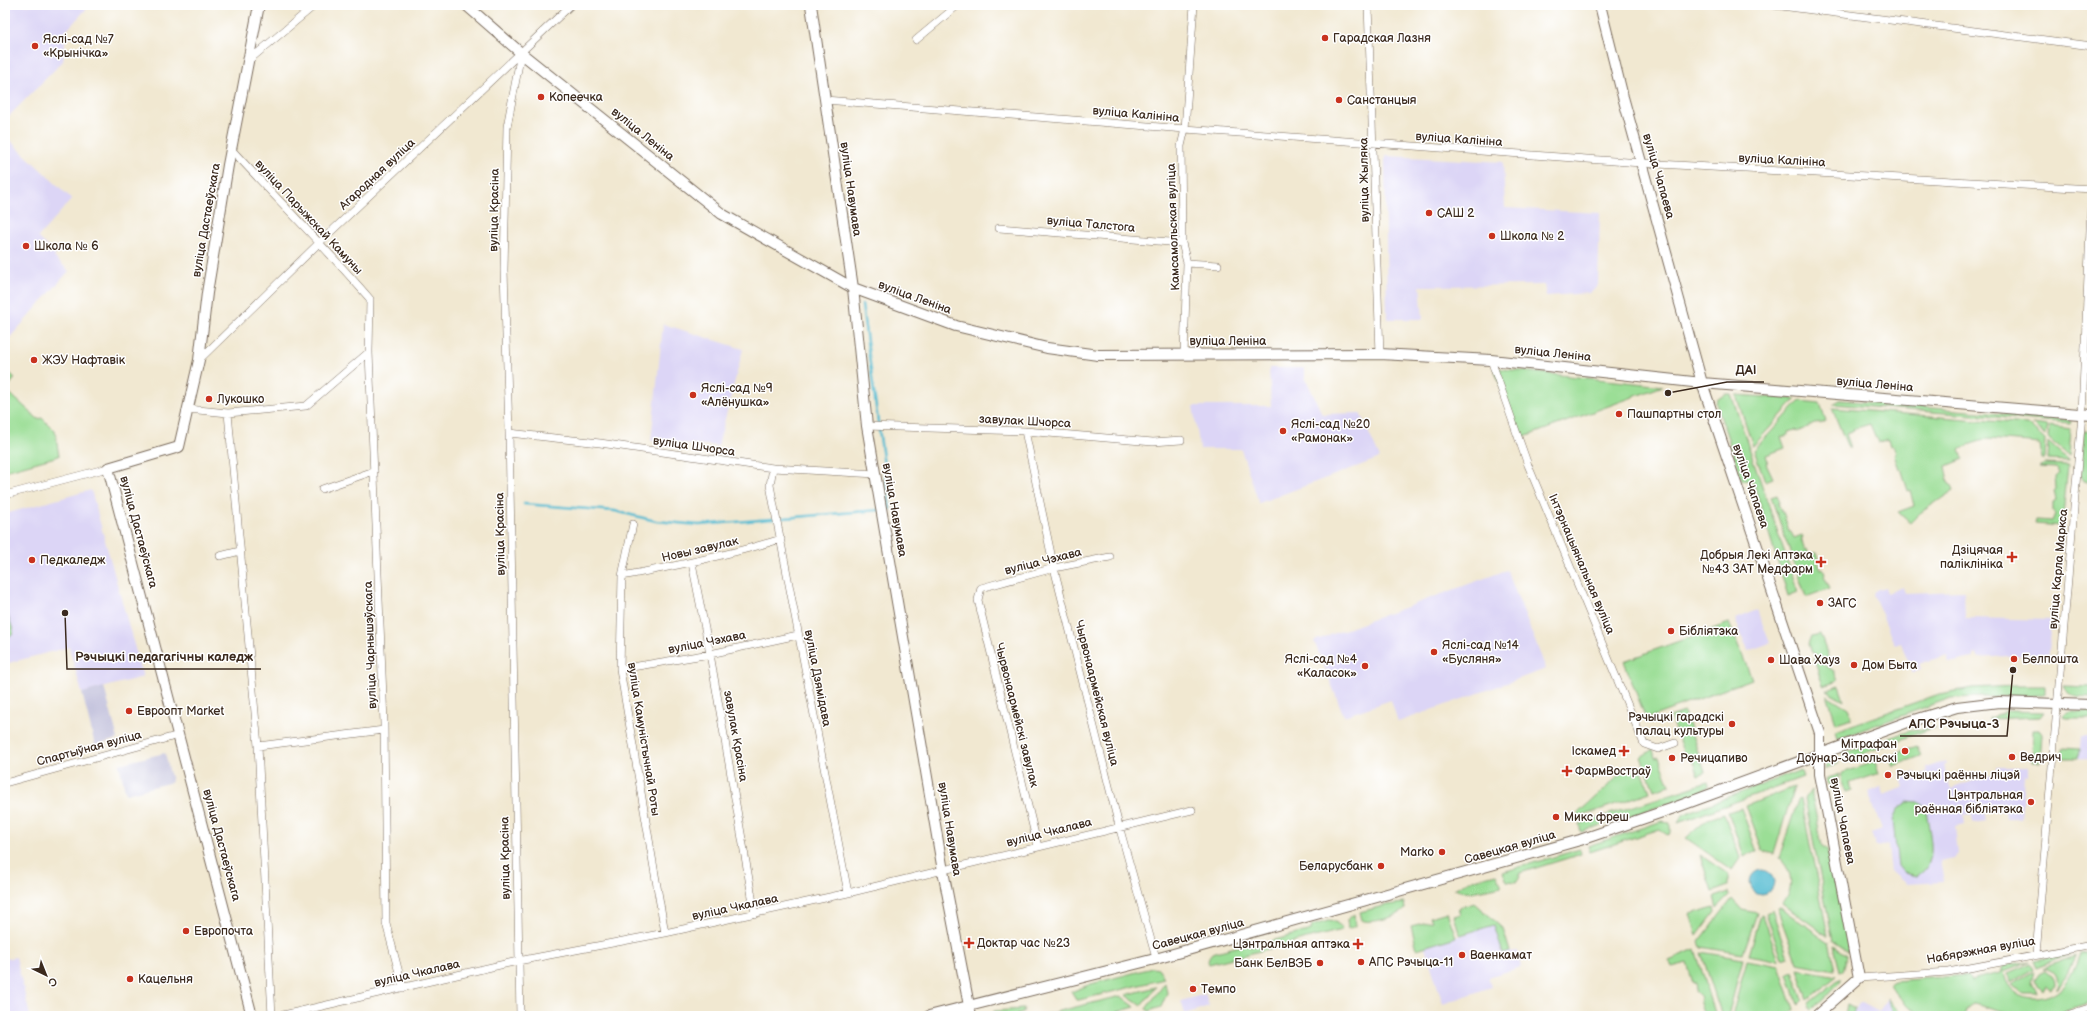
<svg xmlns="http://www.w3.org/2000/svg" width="2097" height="1021" font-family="'Balsamiq Sans',sans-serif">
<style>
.built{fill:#dcd5f6}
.industrial{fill:#c2c1dc}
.green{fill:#9bde96;stroke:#6b845a}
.water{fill:#55bcd2;stroke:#487378}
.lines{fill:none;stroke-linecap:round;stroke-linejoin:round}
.stream{stroke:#55bcd2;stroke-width:2.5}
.street-casing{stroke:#7b6c5d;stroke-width:8}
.secondary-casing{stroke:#7b6c5d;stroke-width:12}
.street{stroke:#fff;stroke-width:7}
.secondary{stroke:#fff;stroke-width:10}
.poi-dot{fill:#c8321e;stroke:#fff;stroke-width:1.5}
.labels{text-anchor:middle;stroke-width:3;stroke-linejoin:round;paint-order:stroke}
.poi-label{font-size:12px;fill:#3b2a1e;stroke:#fff;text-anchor:start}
.street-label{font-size:12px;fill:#3b2a1e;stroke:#fff}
.leader{fill:none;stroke:#3b2a1e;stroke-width:1.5}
.callout-dot{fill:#3b2a1e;stroke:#fff;stroke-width:1.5}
.callout-label{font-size:13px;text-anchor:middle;font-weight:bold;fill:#3b2a1e;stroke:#fff;stroke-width:3;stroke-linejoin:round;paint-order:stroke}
</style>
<rect width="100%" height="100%" fill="#fff"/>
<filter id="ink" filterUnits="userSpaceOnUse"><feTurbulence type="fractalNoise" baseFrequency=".025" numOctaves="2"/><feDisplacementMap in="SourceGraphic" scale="8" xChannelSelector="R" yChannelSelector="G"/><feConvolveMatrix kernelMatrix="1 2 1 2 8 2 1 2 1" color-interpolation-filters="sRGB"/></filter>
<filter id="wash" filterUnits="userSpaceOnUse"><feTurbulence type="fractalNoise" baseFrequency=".012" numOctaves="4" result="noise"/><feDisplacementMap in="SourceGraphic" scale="16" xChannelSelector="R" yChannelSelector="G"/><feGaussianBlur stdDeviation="0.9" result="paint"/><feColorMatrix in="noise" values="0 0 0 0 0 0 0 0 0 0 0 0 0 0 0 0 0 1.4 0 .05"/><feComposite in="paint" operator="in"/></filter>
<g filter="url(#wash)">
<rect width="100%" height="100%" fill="#f1e8d1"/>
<!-- built -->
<path class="built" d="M5,5H90L66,31L63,61L8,117L5,114Z
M6,137L72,199L38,237L56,255L54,257L69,271L5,343Z
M1385,156L1503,162L1505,208L1600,213L1598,285L1590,293L1546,296L1544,285L1420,286L1423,319H1387Z
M663,324L743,349L718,446L651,441Z
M1269,368H1305V377L1322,414L1360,413L1380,458L1259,503L1241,449H1200L1193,406H1271Z
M91,490L143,677L82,693L69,647L5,664V514Z
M1507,570L1546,669L1398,722L1391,700L1344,716L1314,641Z
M1885,587L1887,593L1902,587L1904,593L1964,591L1965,618L2051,620L2047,661H2033L2032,655H2029L2028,652H2025V655L1977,658L1976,654L1973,655V658L1949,663L1947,655L1919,664L1921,670L1912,673L1901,643L1895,645L1873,594L1875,590Z
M1757,610L1770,643L1748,651L1735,619Z
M2081,736H2092V759L2079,758Z
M1946,761V763L1943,765L1952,789L1996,772V767H2028V775H2024L2021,818H2006L2005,810L1992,812L1990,804L1982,805L1985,821L1973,823L1972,815L1964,816L1965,824L1955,826L1958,854L1954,858L1940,861L1944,882L1905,884L1891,872L1888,845L1876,847L1871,833L1882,829L1868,792L1880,787L1884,795L1904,787L1901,778L1916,772L1918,777L1927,773L1926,768Z
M1494,925L1503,953L1517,951L1521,967L1488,977L1491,987L1443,1004L1425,947Z
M16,957L30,1016H5V959Z
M1205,994L1209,1006L1185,1014L1181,1001Z
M1887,998L1896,1016H1856L1853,1013L1860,1002L1879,1012Z"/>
<!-- industrial -->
<path class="industrial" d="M104,687L118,739L95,745L82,693Z
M165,753L172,782L126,794L119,764Z"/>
<!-- green -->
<path class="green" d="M5,368L15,378L6,390L38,419L42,418L55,431L59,456L5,471Z
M1494,368L1503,369L1663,386L1519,439Z
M1725,394H1731L1798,592L1788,596L1753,481L1742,480L1716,403L1717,400Z
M1736,395L1796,399L1753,446Z
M1840,400L2071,420L2070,423L1833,404Z
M1800,401L1820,403L1826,421L1820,424L1819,422L1797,432L1796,430L1789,432V435L1781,437L1785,448L1766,455L1768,462L1766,463L1773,478L1765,481L1754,450Z
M1832,408L2027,424L2045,440L2044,459H2041L2039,444L2031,443V442L1987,439L1968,445L1960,450L1963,459L1946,466L1949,483H1951L1954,490L1920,513L1910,523L1898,512L1914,506L1910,490L1908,491L1901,468L1899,469L1894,455L1896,454L1893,445L1890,446L1888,439L1878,443L1870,424L1853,429L1854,431L1846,434L1851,448H1848Z
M2032,424L2047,426L2045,436Z
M2049,426L2071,429L2069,456L2048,438Z
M2084,430L2092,431V483L2084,481L2081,476Z
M2048,442L2068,460V461L2047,460Z
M2044,464L2068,465L2062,526L2035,524L2036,520L2052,521L2055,514L2053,511V502L2056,500L2054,491L2056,489L2055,477L2058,474L2056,468L2040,467Z
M1777,495L1780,502L1778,503L1782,513L1783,512L1789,531L1790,530L1794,538L1802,535L1803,538L1801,539L1805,550L1807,549L1809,555L1817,552L1819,559L1817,560L1821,569L1823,568L1825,575L1824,576L1830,588L1806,597L1771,497Z
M5,607L13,630V634L5,639Z
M1729,623L1752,679L1646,719L1624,661Z
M1820,634L1831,664L1812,652L1809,644L1812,636Z
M1814,658L1834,671L1838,681L1823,686Z
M1839,686L1844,700L1826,690Z
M2016,686H2045V695L1951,698L1837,739L1835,731L1939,694L1972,688Z
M2063,686L2092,687V697C2081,696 2068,698 2063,686Z
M1827,695L1848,708L1852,718L1836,723Z
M2011,711L2044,712L2040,717L1989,719V717Z
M2072,711L2092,712V719H2066L2063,716Z
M1684,712L1705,772L1698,775L1690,755L1684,754L1670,717Z
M1935,727L1846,760L1843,753L1910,731Z
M2033,730H2039L2042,734L2040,763H2032Z
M1917,746L1921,756L1893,766L1889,756Z
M2063,748L2080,749L2079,758H2061Z
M1653,749L1655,758L1659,757L1670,785L1654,790L1641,757Z
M1837,756L1839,760L1838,764L1824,769L1829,761Z
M1875,762L1879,773L1850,783L1852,790L1846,792L1841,780L1842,773Z
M1641,768L1650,792L1579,817L1578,813L1623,772Z
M1801,770L1803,777L1678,823L1683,815L1691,811Z
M1839,774L1837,782L1827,785L1825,780Z
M1708,782L1709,786L1700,793L1581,832L1579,824Z
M1794,787L1774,854L1763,851L1746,806Z
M1811,790L1822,846L1827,849L1849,944V952L1833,941L1805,799Z
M1801,799L1828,936L1782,904C1794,890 1794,871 1779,858L1798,800Z
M1908,802L1919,803L1926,809C1928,830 1941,865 1916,876L1904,873L1898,866L1893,821L1897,810Z
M1741,808L1757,852L1750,853L1744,857L1728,812Z
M1724,814L1740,858L1732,870L1686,838L1708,819Z
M1662,821L1670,822V833L1667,835L1660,829L1590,852L1588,846Z
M1580,849L1581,854L1520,873V876L1516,882L1507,881L1503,872Z
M1700,855L1728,874V886L1712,892Z
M1496,874L1502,886L1471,892L1454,889L1468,881Z
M1729,892L1730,895L1717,908L1714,897Z
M1732,899L1742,910L1757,913L1743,954L1701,947L1699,942Z
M1404,903L1405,909C1401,916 1369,925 1362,920L1360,912L1387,905Z
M1475,903L1503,928L1510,952L1503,954L1494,925L1460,935L1454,916L1460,914L1458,908Z
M1714,907L1715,912L1697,936L1690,914Z
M1779,907L1829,942L1835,970L1797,963L1777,908Z
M1772,910L1788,957L1782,959L1766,913Z
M1447,912L1456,937L1417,949L1411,926L1432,921L1430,917Z
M1354,914L1355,926L1348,929L1347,920Z
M1761,914L1763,915L1779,961L1749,955Z
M1331,920L1337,923L1342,930L1209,964C1207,960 1209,956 1212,953L1247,944L1250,947L1311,930L1312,926Z
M1834,946L1847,955L1843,972H1840Z
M1695,949L1716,1016H1705V1012H1703L1699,999L1701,998L1695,992L1696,983H1693L1687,963L1672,967L1669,960Z
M1701,952L1743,959L1728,1016H1722Z
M2092,952V1002L2048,1016H2021L1974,1003L1967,1008L1963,1016H1920L1893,991L1889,984L1894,981L1967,975L1971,980L2001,973L2003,966L2030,961L2004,971C2006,998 2037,1005 2057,991C2068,983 2075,966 2080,954Z
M2071,954L2037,967L2034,960Z
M2075,956L2065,977L2056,988C2058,977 2055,970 2043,968Z
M1747,960L1779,966L1794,1009L1785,1016H1732Z
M2031,963L2034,969L2010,983L2008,973Z
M1152,968L1159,969L1164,979L1079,1000H1076L1071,992L1091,984Z
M1798,969L1837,976L1808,999Z
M2035,971L2032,983L2037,993H2024L2011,985Z
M2045,971L2052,977L2053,983L2050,989L2045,986L2042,991L2037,986L2035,980L2039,974Z
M1793,972L1803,1000L1798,1005L1788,974Z
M1838,980H1842L1812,1011L1809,1003Z
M1165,983L1167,993L1161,1007L1149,1011L1146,1009Z
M1156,987L1142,1005L1126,995Z
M1121,996L1135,1007L1103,1016H1039Z
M1887,998L1905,1016H1896Z
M1847,1004L1855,1008L1853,1013L1856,1016H1845Z
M1024,1009L1023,1013L1013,1016H994V1011Z"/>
<!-- water -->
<path class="water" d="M1750 882a12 12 0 1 1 24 0a12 12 0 1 1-24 0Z"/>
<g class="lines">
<!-- stream -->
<path class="stream" d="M862,305L890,509H884
M524,504L615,511L656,521L699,525L879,510"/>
</g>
</g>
<g filter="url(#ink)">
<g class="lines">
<defs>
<path id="street" d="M1368,5L1380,354
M1773,5L2092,46
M916,40L958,5
M248,61L315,5
M825,100L1185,129L1641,163L2092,189
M232,150C278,200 326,248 370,299L369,352L384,723L386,923L403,988
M999,228L1182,243
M1187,263L1218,265
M1184,354L1187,263L1182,243L1181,146L1185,129L1194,5
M199,360L320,242L571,5
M1491,360L1528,465L1644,744L1658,749L1675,743
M188,409L228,413L306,406L369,352
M228,413L258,746L272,1016
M867,426L1025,431L1153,442L1181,440
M1025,431L1054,568L1119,826L1156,958
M509,433L600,443L773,468L876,474
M773,468L770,485L848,893
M322,489L374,471
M5,495L108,468
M633,524L622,576L620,669L665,933
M220,556L240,551
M692,563L710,654L755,914
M622,576C676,566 729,555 781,539
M620,669L710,654L798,635
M258,746L384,730
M5,783L179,735
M1038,847L978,600L981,588L1054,568L1110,557
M2036,954L2082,414L2092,184
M1859,978L1948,972L2092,945
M279,1016L518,961L665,933L848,893L1192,810
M520,1016L509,433L504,270L507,127L521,53
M2064,1016L2092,1007"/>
<path id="secondary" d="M466,5L521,53L722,214L853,288L956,326L1047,348L1098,355L1380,354L1491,360L1702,383L2092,415
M811,5L853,288L867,426L943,871L971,1016
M1600,5L1623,97L1702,383L1820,733V774L1859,978L1816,1016
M252,1016L108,468L179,447L199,360L207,293L228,165L259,5
M929,1016L1159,958L1580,840L1671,809L1905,723L1957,707L1999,702L2092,705"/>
</defs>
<!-- street casing -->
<use href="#street" class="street-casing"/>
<!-- secondary casing -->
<use href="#secondary" class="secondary-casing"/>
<!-- street -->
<use href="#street" class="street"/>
<!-- secondary -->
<use href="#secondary" class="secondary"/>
</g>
</g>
<!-- markers -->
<g class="poi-dot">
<circle cx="1325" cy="38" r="4"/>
<circle cx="35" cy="46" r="4"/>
<circle cx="541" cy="97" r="4"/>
<circle cx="1339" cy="100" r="4"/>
<circle cx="1429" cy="213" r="4"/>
<circle cx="1492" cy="236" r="4"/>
<circle cx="26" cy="246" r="4"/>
<circle cx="34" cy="360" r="4"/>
<circle cx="693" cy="395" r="4"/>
<circle cx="209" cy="399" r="4"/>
<circle cx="1619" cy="414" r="4"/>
<circle cx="1283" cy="431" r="4"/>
<path d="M2010 551h4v4h4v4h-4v4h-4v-4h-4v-4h4z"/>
<circle cx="32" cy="560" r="4"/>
<path d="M1819 556h4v4h4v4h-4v4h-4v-4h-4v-4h4z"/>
<circle cx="1820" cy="603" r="4"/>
<circle cx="1671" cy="631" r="4"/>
<circle cx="1434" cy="652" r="4"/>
<circle cx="2014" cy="659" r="4"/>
<circle cx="1771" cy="660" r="4"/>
<circle cx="1854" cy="665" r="4"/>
<circle cx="1365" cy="666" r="4"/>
<circle cx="129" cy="711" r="4"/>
<circle cx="1732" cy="724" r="4"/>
<path d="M1622 745h4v4h4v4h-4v4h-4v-4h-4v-4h4z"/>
<circle cx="1905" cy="751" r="4"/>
<circle cx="2012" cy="757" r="4"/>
<circle cx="1672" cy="758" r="4"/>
<path d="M1565 765h4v4h4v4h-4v4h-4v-4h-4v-4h4z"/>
<circle cx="1888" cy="775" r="4"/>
<circle cx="2031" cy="802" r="4"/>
<circle cx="1556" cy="817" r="4"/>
<circle cx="1442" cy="852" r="4"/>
<circle cx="1381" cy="866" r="4"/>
<circle cx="186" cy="931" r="4"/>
<path d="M967 937h4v4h4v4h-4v4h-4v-4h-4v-4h4z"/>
<path d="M1356 938h4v4h4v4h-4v4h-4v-4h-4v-4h4z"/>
<circle cx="1462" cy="955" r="4"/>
<circle cx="1361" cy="962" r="4"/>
<circle cx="1320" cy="963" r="4"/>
<circle cx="130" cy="979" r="4"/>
<circle cx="1193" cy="989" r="4"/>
</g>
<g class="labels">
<!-- poi labels -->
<g class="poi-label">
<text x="1333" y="42">Гарадская Лазня</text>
<text x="43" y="43">Яслі-сад №7<tspan x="43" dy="14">«Крынічка»</tspan></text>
<text x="549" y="101">Копеечка</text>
<text x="1347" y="104">Санстанцыя</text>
<text x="1437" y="217">САШ 2</text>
<text x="1500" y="240">Школа № 2</text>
<text x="34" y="250">Школа № 6</text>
<text x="42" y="364">ЖЭУ Нафтавік</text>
<text x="701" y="392">Яслі-сад №9<tspan x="701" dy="14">«Алёнушка»</tspan></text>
<text x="217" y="403">Лукошко</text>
<text x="1627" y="418">Пашпартны стол</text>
<text x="1291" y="428">Яслі-сад №20<tspan x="1291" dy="14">«Рамонак»</tspan></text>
<text x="2003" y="554" text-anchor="end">Дзіцячая<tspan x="2003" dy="14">паліклініка</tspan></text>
<text x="1813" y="559" text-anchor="end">Добрыя Лекі Аптэка<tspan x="1813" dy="14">№43 ЗАТ Медфарм</tspan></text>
<text x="40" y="564">Педкаледж</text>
<text x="1828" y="607">ЗАГС</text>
<text x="1679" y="635">Бібліятэка</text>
<text x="1442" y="649">Яслі-сад №14<tspan x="1442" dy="14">«Бусляня»</tspan></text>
<text x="1357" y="663" text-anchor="end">Яслі-сад №4<tspan x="1357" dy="14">«Каласок»</tspan></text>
<text x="2022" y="663">Белпошта</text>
<text x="1779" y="664">Шава Хауз</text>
<text x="1862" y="669">Дом Быта</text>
<text x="137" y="715">Евроопт Market</text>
<text x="1724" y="721" text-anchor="end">Рэчыцкі гарадскі<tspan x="1724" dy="14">палац культуры</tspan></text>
<text x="1897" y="748" text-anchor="end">Мітрафан<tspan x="1897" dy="14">Доўнар-Запольскі</tspan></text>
<text x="1616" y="755" text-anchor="end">Іскамед</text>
<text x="2020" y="761">Ведрич</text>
<text x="1680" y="762">Речицапиво</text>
<text x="1575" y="775">ФармВостраў</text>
<text x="1896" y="779">Рэчыцкі раённы ліцэй</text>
<text x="2023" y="799" text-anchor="end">Цэнтральная<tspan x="2023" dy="14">раённая бібліятэка</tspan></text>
<text x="1564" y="821">Микс фреш</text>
<text x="1434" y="856" text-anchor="end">Marko</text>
<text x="1373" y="870" text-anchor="end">Беларусбанк</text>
<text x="194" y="935">Европочта</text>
<text x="977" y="947">Доктар час №23</text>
<text x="1350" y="948" text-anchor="end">Цэнтральная аптэка</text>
<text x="1470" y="959">Ваенкамат</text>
<text x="1369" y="966">АПС Рэчыца-11</text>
<text x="1312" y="967" text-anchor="end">Банк БелВЭБ</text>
<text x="138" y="983">Кацельня</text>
<text x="1201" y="993">Темпо</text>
</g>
<!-- street labels -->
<g class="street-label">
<text transform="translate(1136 114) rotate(5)" y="4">вуліца Калініна</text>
<text transform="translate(643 134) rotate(39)" y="4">вуліца Леніна</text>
<text transform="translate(1459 139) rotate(4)" y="4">вуліца Калініна</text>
<text transform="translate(1782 160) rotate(3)" y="4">вуліца Калініна</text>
<text transform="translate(377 174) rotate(-43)" y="4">Агародная вуліца</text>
<text transform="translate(1659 176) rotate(74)" y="4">вуліца Чапаева</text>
<text transform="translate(1364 180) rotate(-91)" y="4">вуліца Жыляка</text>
<text transform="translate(851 189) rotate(82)" y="4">вуліца Навумава</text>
<text transform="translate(494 210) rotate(-89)" y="4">вуліца Красіна</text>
<text transform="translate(309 217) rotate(47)" y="4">вуліца Парыжскай Камуны</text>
<text transform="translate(206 220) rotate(-80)" y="4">вуліца Дастаеўскага</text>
<text transform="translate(1091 224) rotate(5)" y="4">вуліца Талстога</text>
<text transform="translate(1173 227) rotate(-92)" y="4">Камсамольская вуліца</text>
<text transform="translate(915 297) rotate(20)" y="4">вуліца Леніна</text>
<text x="1228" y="345">вуліца Леніна</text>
<text transform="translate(1553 353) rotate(6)" y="4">вуліца Леніна</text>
<text transform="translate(1875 384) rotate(5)" y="4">вуліца Леніна</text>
<text transform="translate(1025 421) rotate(3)" y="4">завулак Шчорса</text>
<text transform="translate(694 446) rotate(8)" y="4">вуліца Шчорса</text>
<text transform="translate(1751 486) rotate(71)" y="4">вуліца Чапаева</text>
<text transform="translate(895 510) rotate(80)" y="4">вуліца Навумава</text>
<text transform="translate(139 532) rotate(75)" y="4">вуліца Дастаеўскага</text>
<text transform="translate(500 534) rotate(-91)" y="4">вуліца Красіна</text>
<text transform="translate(700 549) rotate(-13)" y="4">Новы завулак</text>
<text transform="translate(1043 561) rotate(-14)" y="4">вуліца Чэхава</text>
<text transform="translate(1582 564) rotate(67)" y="4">Інтэрнацыянальная вуліца</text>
<text transform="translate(2058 569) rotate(-85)" y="4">вуліца Карла Маркса</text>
<text transform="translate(707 642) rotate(-11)" y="4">вуліца Чэхава</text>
<text transform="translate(370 645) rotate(-92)" y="4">вуліца Чарнышэўскага</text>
<text transform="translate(818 678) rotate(79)" y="4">вуліца Дзямідава</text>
<text transform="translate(1097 693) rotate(76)" y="4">Чырвонаармейская вуліца</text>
<text transform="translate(1017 715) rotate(76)" y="4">Чырвонаармейскі завулак</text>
<text transform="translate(736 736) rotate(80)" y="4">завулак Красіна</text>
<text transform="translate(644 739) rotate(81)" y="4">вуліца Камуністычнай Роты</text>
<text transform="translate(89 748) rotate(-15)" y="4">Спартыўная вуліца</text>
<text transform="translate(1843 821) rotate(79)" y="4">вуліца Чапаева</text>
<text transform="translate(950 829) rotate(81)" y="4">вуліца Навумава</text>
<text transform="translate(1049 832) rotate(-14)" y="4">вуліца Чкалава</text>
<text transform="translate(222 845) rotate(75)" y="4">вуліца Дастаеўскага</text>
<text transform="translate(1510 847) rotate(-16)" y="4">Савецкая вуліца</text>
<text transform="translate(505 858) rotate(-91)" y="4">вуліца Красіна</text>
<text transform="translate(735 907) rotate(-12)" y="4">вуліца Чкалава</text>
<text transform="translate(1198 934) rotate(-15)" y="4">Савецкая вуліца</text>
<text transform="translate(1981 950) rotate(-10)" y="4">Набярэжная вуліца</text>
<text transform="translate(417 973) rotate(-13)" y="4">вуліца Чкалава</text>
</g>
</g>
<!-- callouts -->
<path class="leader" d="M1668 393L1727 382H1764M65 613L67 669H261M2013 670L2007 736H1900"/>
<g class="callout-dot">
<circle cx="1668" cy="393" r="4"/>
<circle cx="65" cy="613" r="4"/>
<circle cx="2013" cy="670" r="4"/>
</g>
<g class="callout-label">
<text x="1746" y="374">ДАІ</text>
<text x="164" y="661">Рэчыцкі педагагічны каледж</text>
<text x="1954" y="728">АПС Рэчыца-3</text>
</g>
<!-- margin -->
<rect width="2097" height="1021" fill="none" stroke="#fff" stroke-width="20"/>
<!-- north arrow -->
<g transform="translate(46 975) rotate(137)" stroke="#ffffff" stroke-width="3" paint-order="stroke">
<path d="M0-3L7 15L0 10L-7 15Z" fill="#3b2a1e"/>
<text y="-6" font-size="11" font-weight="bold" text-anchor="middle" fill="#3b2a1e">С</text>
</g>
</svg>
